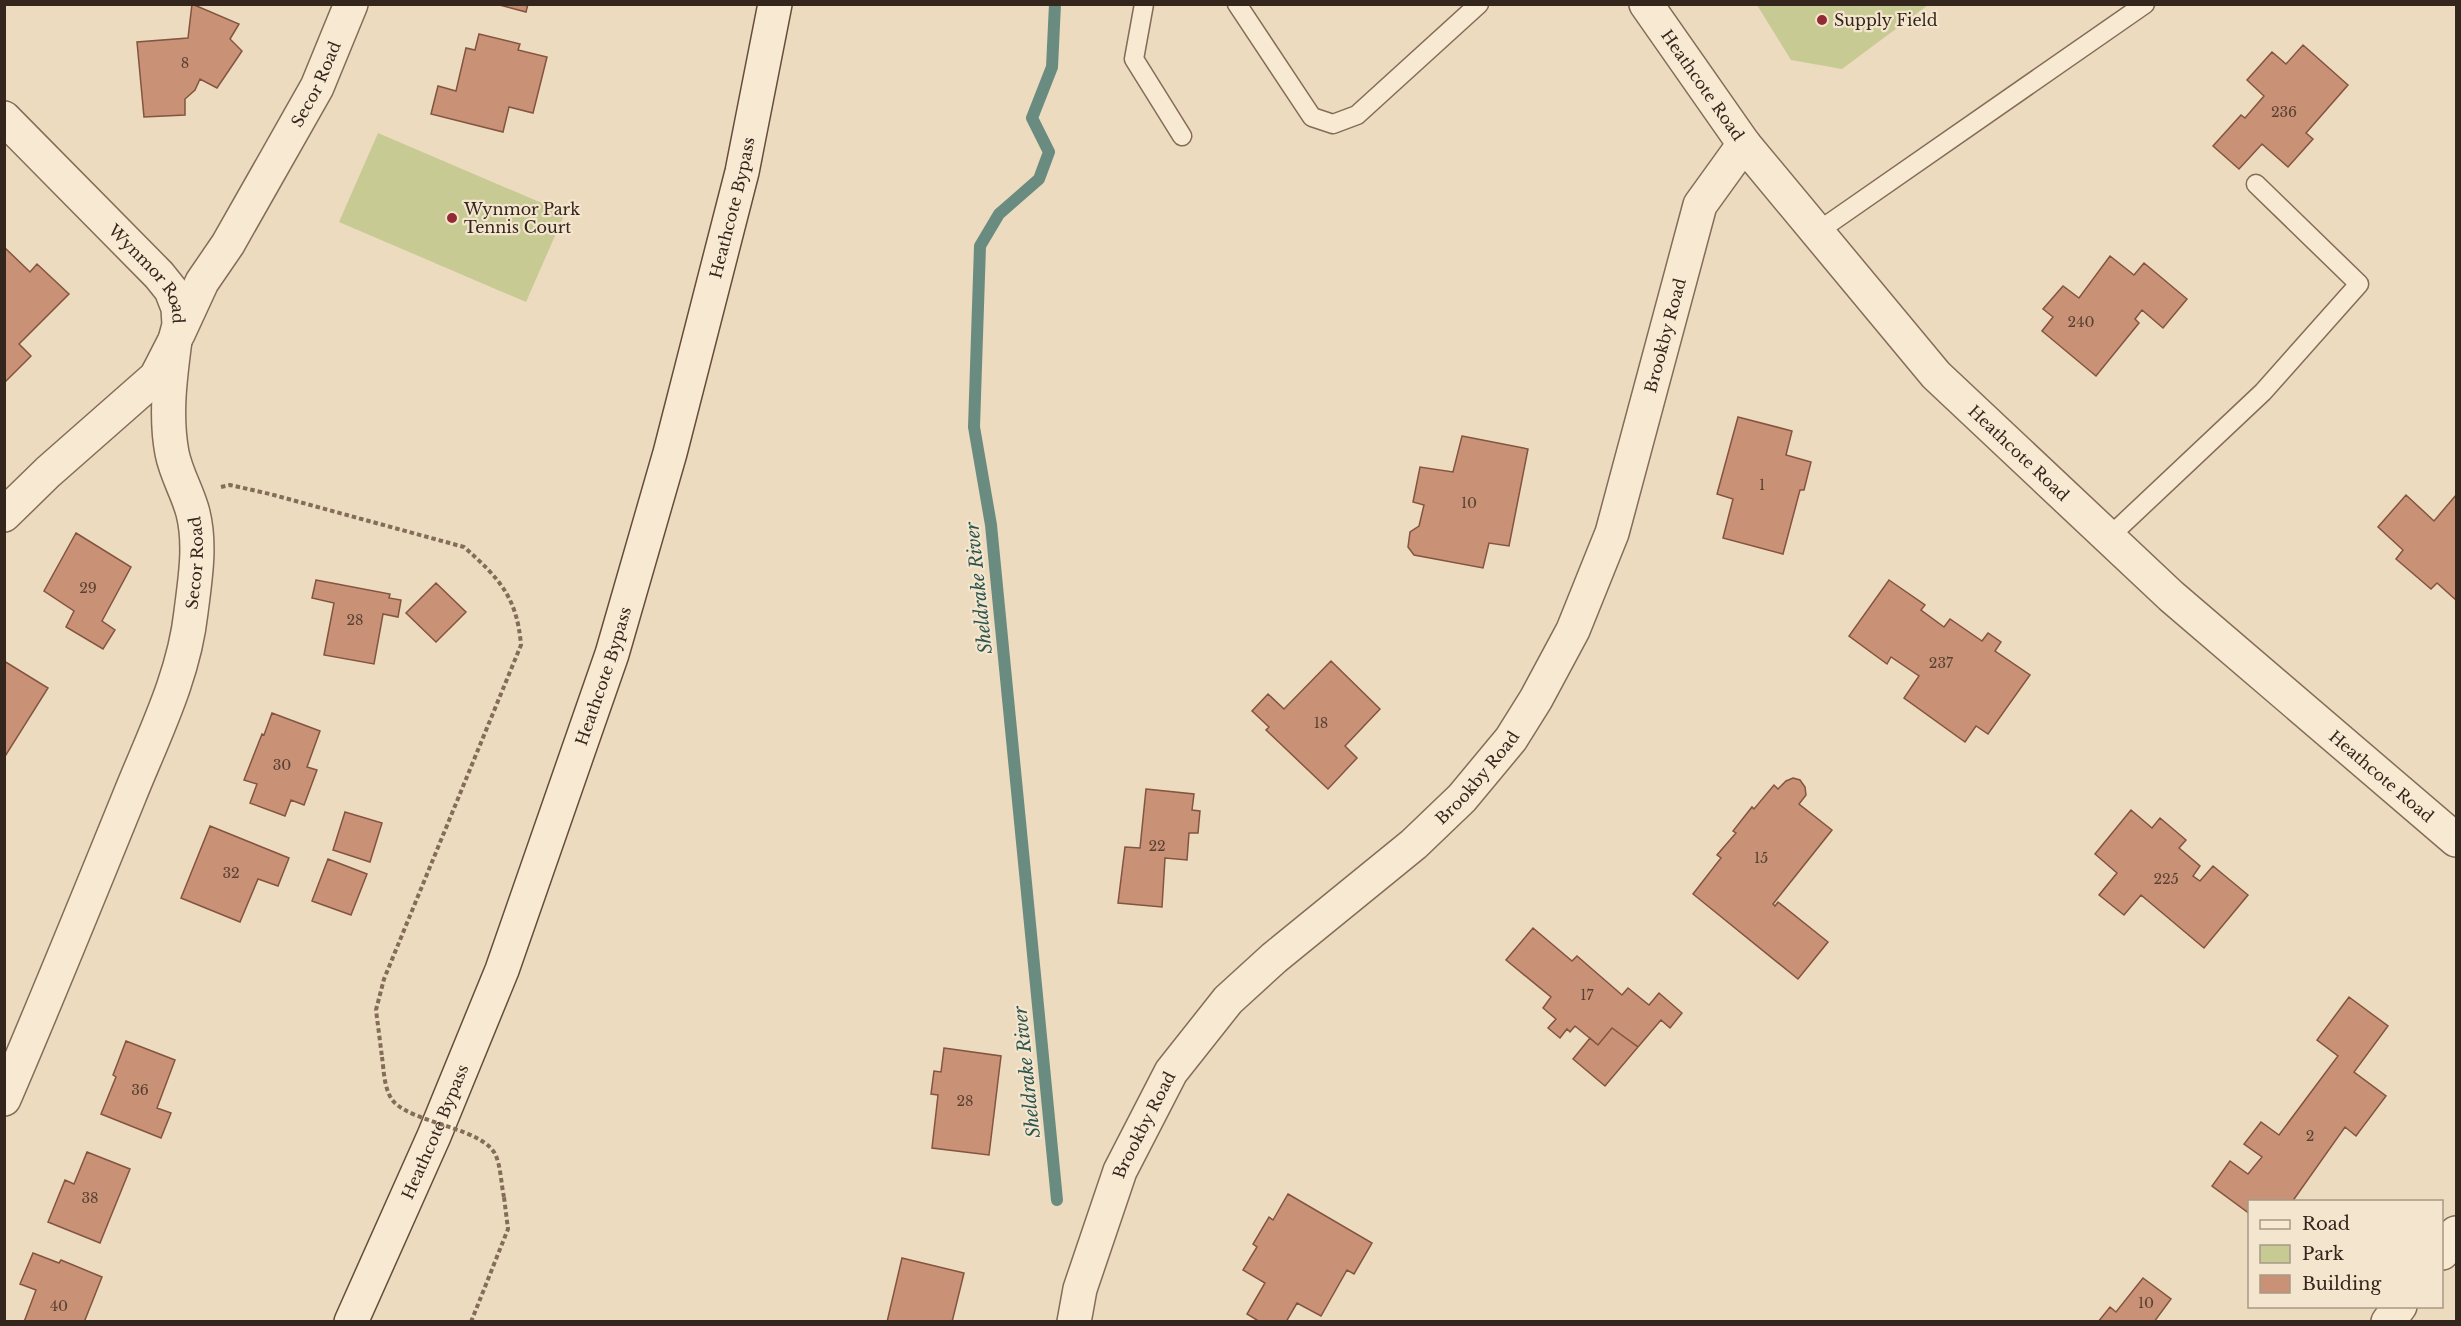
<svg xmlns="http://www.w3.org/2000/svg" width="2461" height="1326" font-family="'Libre Baskerville',serif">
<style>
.green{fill:#c8ca94}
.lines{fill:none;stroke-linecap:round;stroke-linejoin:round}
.stream{stroke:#6a8b80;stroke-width:12}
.building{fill:#c99176;stroke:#83543f;stroke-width:1.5}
.service-casing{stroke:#846c58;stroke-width:21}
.minor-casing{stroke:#846c58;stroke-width:36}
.tertiary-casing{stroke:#846c58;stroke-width:36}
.secondary-casing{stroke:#664d3b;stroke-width:36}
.path{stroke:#846c58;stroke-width:4;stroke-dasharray:4.5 3;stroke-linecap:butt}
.service{stroke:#f7e9d2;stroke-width:18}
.minor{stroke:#f7e9d2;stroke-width:33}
.tertiary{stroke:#f7e9d2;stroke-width:33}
.secondary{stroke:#f7e9d2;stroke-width:33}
.path-bridge{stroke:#846c58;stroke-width:4;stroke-dasharray:4.5 3;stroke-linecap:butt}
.poi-dot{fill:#912a34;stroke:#f4e6ce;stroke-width:2}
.labels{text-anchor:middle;stroke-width:4.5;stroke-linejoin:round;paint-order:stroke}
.number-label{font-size:14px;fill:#594132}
.poi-label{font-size:16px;fill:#34261c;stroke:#f4e6ce;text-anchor:start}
.street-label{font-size:16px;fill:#34261c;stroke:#f4e6ce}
.water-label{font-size:18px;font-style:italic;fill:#2c544e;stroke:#f4e6ce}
</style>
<rect width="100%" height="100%" fill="#ecdbbf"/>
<!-- green -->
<path class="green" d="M1757,5H1928L1842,69L1791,60Z
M378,133L565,213L526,302L339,222Z"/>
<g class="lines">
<!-- stream -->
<path class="stream" d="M1055,4L1052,67L1032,118L1049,152L1039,179L999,214L980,246L974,427L991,525L1057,1200"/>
</g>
<!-- building -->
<path class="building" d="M192,4L239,24L230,39L242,51L217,88L200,79L195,90L185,99V115L144,117L137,42L188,38Z
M496,4H528L526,12Z
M479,34L520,44L518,50L547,57L533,113L509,107L503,132L431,114L438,86L456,91L466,48L475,50Z
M2303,45L2348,85L2306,133L2313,139L2288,167L2262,144L2239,169L2213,146L2241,115L2245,118L2264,96L2247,80L2272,52L2286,64Z
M4,247L30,272L37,264L69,294L19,344L31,356L4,383Z
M2110,256L2134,275L2144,263L2187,299L2163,328L2142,310L2135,319L2139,323L2096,376L2042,331L2053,317L2043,309L2063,286L2079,298Z
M1738,417L1792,431L1786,455L1811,462L1804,490H1800L1783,554L1723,538L1733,499L1717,494Z
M1462,436L1528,449L1509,546L1489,543L1483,568L1414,555L1408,547L1410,532L1419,526L1424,505L1413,502L1420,467L1453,472Z
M2406,495L2434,521L2456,495V600L2437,583L2431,589L2396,559L2403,550L2378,527Z
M76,533L131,567L102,621L115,630L103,649L66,627L74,611L44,591Z
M316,580L390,594L389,598L401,600L398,617L383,614L374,664L324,655L334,603L312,598Z
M1889,580L1925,605L1921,610L1944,627L1950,619L1982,641L1988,633L2001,642L1995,651L2030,675L1988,734L1976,726L1965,742L1904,698L1919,676L1891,657L1887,664L1849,636Z
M436,583L466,612L436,642L406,613Z
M4,661L48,688L4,758Z
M1331,661L1380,709L1345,746L1357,758L1328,789L1266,730L1269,727L1252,711L1268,694L1284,709Z
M272,713L320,731L307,767L317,770L304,805L291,800L285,816L250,803L257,784L244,780L262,734L264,735Z
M1793,778L1800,780L1805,787L1806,795L1799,804L1832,830L1773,904L1775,906L1778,902L1828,942L1798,979L1693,894L1721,858L1717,855L1736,833L1733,831L1752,807L1754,809L1774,785L1778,789L1786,781Z
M1146,789L1194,794L1192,810L1200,811L1198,833H1189L1187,860L1165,858L1162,907L1118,903L1125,847L1140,848Z
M2131,810L2152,828L2160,818L2186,840L2179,848L2200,866L2193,876L2200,881L2213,866L2248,895L2204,948L2141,895L2124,915L2099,895L2117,873L2095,854Z
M345,812L382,823L370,862L333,850Z
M210,826L289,858L278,886L258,879L240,922L181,898Z
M328,859L367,874L351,915L312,901Z
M1533,928L1572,961L1577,956L1622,995L1628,988L1649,1005L1659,993L1682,1013L1670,1028L1661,1020L1638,1047L1612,1028L1598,1045L1575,1026L1570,1032L1567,1029L1560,1038L1548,1028L1556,1019L1543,1008L1551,997L1506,960Z
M2349,997L2388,1026L2354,1072L2386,1096L2356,1136L2345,1127L2292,1202H2250V1214L2212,1186L2230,1161L2248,1174L2262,1157L2244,1144L2261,1122L2279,1135L2338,1056L2317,1040Z
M1612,1028L1638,1047L1605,1086L1573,1059L1590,1038L1598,1045Z
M126,1041L175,1060L157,1108L171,1113L161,1138L101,1114L116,1077L113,1075Z
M944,1048L1001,1056L989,1155L932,1148L938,1095L931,1094L934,1071L941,1072Z
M87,1152L130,1169L100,1243L48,1222L65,1180L74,1184Z
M1288,1194L1372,1243L1354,1274L1347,1270L1321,1316L1297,1303L1286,1322H1260L1247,1314L1265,1283L1243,1270L1257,1247L1253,1244L1269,1217L1273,1220Z
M33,1253L59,1263L61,1260L102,1277L85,1320L88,1322H24L36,1290L20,1284Z
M902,1258L964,1273L952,1322H887Z
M2143,1278L2171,1299L2154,1322H2098L2110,1307L2116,1312Z"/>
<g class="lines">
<defs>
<path id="service" d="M1144,4L1134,59L1182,136
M1237,4L1312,117L1333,124L1357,115L1479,4
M1817,232L2145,4
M2109,537L2263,392L2359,284L2256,184"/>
<g id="minor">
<path id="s1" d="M4,118L159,275L171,290L178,308L179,325L175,340L156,377L48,472L4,515"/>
<path id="s2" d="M178,334L202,282L228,244L317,87L351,4"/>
<path d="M2442,1253L2456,1233"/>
<path id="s3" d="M1074,1322L1080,1289L1120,1171L1171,1072L1228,1000L1274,958L1414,844L1462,798L1511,739L1536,699L1573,630L1612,533L1700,205L1744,144"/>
<path d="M2388,1322L2400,1306"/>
</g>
<g id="tertiary">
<path id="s4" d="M1646,4L1744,144L1936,375L2171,596L2456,840"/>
<path id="s5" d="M4,1099C47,999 88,898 129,797C153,737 184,677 191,612C195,580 201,545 193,513C188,493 176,474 172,453C165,416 170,378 175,340"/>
</g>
<g id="secondary">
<path id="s6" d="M351,1322L434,1136L502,970L612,654L670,453L742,172L775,4"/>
</g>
</defs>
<!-- service casing -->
<use href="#service" class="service-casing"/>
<!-- minor casing -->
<use href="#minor" class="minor-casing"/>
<!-- tertiary casing -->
<use href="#tertiary" class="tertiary-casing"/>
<!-- secondary casing -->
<use href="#secondary" class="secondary-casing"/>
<!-- path -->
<path class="path" d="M221,487L230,485L270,494L464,547C499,578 517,597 521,645L384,979L376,1010L382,1057
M471,1322L508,1229L504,1197"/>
<!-- service -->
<use href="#service" class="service"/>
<!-- minor -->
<use href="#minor" class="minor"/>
<!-- tertiary -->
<use href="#tertiary" class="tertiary"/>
<!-- secondary -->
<use href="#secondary" class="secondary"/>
<!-- path-bridge -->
<path class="path-bridge" d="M382,1057C384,1071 384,1091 394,1102C415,1124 485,1128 496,1156C501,1168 501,1184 504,1197"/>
</g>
<!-- markers -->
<g class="poi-dot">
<circle cx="1822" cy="20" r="6"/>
<circle cx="452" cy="218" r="6"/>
</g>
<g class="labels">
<!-- number labels -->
<g class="number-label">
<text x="185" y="68">8</text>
<text x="2284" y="117">236</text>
<text x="2081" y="327">240</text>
<text x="1762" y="490">1</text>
<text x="1469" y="508">10</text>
<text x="88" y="593">29</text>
<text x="355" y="625">28</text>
<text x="1941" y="668">237</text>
<text x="1321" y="728">18</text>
<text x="282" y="770">30</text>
<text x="1157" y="851">22</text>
<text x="1761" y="863">15</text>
<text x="231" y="878">32</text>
<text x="2166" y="884">225</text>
<text x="1587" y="1000">17</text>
<text x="140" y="1095">36</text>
<text x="965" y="1106">28</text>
<text x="2310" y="1141">2</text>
<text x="90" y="1203">38</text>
<text x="2146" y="1308">10</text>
<text x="59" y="1311">40</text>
</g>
<!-- poi labels -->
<g class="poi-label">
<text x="1834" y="26">Supply Field</text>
<text x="464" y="215">Wynmor Park<tspan x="464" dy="18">Tennis Court</tspan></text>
</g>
<!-- street labels -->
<g class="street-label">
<text dy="6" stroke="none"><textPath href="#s2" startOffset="286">Secor Road</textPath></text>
<text dy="6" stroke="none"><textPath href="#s4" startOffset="99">Heathcote Road</textPath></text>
<text dy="6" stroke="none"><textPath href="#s6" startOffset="1180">Heathcote Bypass</textPath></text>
<text dy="6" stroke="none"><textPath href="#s1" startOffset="214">Wynmor Road</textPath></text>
<text dy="6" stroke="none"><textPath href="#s3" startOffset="1182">Brookby Road</textPath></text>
<text dy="6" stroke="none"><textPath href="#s4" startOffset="585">Heathcote Road</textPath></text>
<text dy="6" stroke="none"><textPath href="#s5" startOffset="572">Secor Road</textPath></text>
<text dy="6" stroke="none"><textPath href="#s6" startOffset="694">Heathcote Bypass</textPath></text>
<text dy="6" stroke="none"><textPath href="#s3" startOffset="696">Brookby Road</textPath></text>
<text dy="6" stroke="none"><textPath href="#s4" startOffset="1071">Heathcote Road</textPath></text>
<text dy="6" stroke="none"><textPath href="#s3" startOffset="210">Brookby Road</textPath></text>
<text dy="6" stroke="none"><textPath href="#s6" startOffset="208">Heathcote Bypass</textPath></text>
</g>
<!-- water labels -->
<g class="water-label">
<text transform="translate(979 588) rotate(-96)" y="6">Sheldrake River</text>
<text transform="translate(1027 1072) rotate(-96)" y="6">Sheldrake River</text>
</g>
</g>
<!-- border -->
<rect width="2461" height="1326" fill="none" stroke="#34261c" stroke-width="12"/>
<!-- legend -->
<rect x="2248" y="1200" width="195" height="108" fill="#f4e6ce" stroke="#a79987" stroke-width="1.5"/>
<rect x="2260" y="1220" width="30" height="9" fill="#f7e9d2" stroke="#a79987" stroke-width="1.5"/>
<text x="2302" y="1230" font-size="18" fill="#34261c">Road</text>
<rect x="2260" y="1245" width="30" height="18" fill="#c8ca94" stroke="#a79987" stroke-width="1.5"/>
<text x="2302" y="1260" font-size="18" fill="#34261c">Park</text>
<rect x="2260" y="1275" width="30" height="18" fill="#c99176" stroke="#a79987" stroke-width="1.5"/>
<text x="2302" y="1290" font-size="18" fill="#34261c">Building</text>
</svg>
